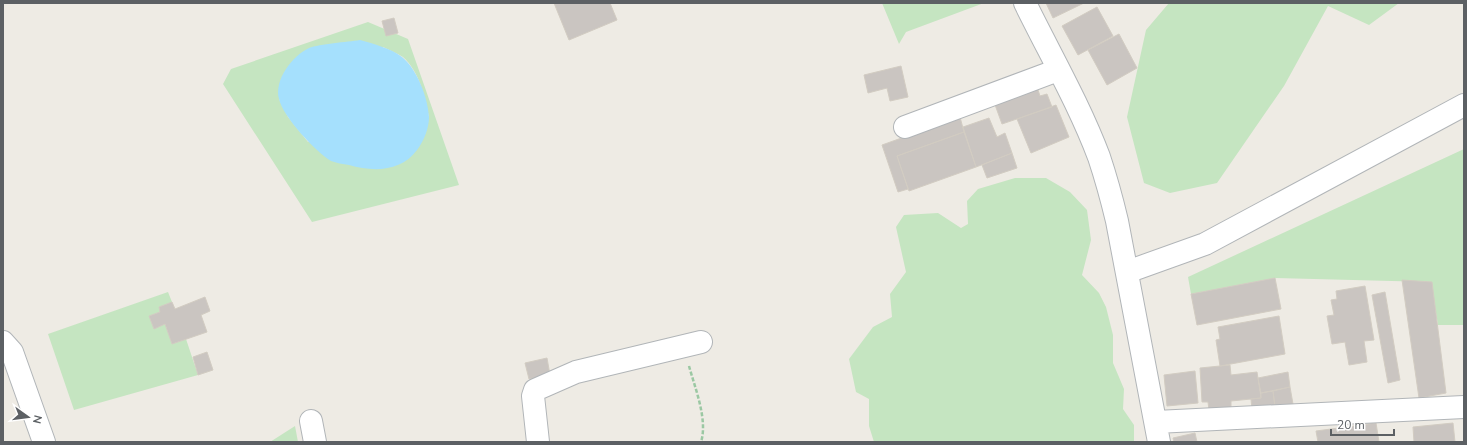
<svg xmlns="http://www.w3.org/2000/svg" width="1467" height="445" font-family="'Nunito Sans',sans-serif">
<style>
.green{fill:#c5e5c1;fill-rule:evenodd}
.water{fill:#a5e0fd}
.building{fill:#cac5c1;stroke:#d2ccc2}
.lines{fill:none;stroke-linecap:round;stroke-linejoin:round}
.minor-casing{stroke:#b1b5b8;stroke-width:24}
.path{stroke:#9bc8a3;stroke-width:2.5;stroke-dasharray:4 2;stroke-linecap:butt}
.minor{stroke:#fff;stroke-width:22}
</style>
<rect width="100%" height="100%" fill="#eeebe4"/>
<!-- green -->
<path class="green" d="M882,3H984L906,32L899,44Z
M1169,3H1399L1369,25L1328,6L1284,86L1217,183L1170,193L1144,183L1127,117L1146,30Z
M368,22L408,39L459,185L312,222L223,84L231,69ZM383,47C389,50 397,53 403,57C419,71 425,97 429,117L308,142L288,117L279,99Z
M1464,149V325H1438L1431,282L1275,278L1191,294L1188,277Z
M1015,178H1046L1070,192L1087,210L1091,240L1082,275L1099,293L1106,307L1113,335V363L1124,389L1123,409L1134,425V442H874L869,426V399L856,392L849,359L873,327L892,317L890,294L906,272L896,227L904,215L938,213L961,228L968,224L967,201L978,189Z
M168,292L172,302L159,307L160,312L149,316L154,328L165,324L172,344L186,339L198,375L74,410L48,334Z
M295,426L298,442H270Z"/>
<!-- water -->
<path class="water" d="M360,40C374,44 390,48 402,57C417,69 428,98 429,117C429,128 424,141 417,150C401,172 373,172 349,165C343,164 336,163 331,161C316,152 283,117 279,99C274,80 292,56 309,48C320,44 347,42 360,40Z"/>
<!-- building -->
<path class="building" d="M554,3H610L617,20L569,40Z
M1046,3H1084L1053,18Z
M1097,7L1113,36L1078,55L1062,26Z
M394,18L398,33L386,36L382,21Z
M1119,34L1137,68L1107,85L1088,50Z
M901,66L908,97L890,101L887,88L868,93L864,75Z
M1037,87L1040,96L1047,94L1052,107L1002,124L994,102Z
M1056,105L1069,137L1031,153L1017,119Z
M960,117L964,132L897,156L908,189L898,192L882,145Z
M989,118L997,137L1005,133L1012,153L976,167L963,127Z
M964,132L976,167L909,191L897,156Z
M1012,153L1017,168L987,178L982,165Z
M1275,278L1281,309L1197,325L1191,294Z
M1402,280L1432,282L1446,393L1419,398Z
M1365,286L1374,340L1364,341L1367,362L1349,365L1345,342L1332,344L1327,316L1334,315L1331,300L1337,299L1336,291Z
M1385,292L1400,380L1388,383L1372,295Z
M205,297L210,311L201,315L207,332L172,344L165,324L154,329L149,316L160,312L159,307L172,302L175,309Z
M1279,316L1285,354L1220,366L1216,340L1220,339L1218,327Z
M207,352L213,370L198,375L193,357Z
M547,358L550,375L529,379L525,363Z
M1230,365L1231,375L1257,372L1261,398L1231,401V408L1209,410L1208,402H1202L1200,368Z
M1195,371L1198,403L1167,406L1164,375Z
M1288,372L1290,387L1261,393L1258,378Z
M1290,387L1293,404L1275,407L1273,391Z
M1273,391L1275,407L1252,410L1251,399L1261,398V393Z
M1376,423L1379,442H1318L1316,431Z
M1453,423L1455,442H1414L1413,427Z
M1195,433L1197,442H1174L1173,438Z"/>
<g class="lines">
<defs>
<path id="minor" d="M1025,3C1050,54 1079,104 1099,157C1106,178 1112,200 1117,221L1159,442
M905,127L1058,70
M1127,272L1205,244L1464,105
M3,342L12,352L44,442
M311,421L315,442
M1156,422L1464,407
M538,442L533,396L535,390L576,372L701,342"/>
</defs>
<!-- minor casing -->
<use href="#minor" class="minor-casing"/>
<!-- path -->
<path class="path" d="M689,366C695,388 708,420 701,442"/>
<!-- minor -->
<use href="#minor" class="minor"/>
</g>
<!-- border -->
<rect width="1467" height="445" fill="none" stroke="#5c6064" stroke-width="8"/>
<!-- north arrow -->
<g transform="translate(28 417) rotate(104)" stroke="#ffffff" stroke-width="3" paint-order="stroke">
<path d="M0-3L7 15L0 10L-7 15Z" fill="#5c6064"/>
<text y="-6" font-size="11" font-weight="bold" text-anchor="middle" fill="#5c6064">N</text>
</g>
<!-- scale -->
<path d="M1331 429v6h63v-6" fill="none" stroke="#5c6064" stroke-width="2"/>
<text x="1337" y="429" font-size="12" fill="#5c6064" stroke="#ffffff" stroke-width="3" paint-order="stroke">20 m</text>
</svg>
